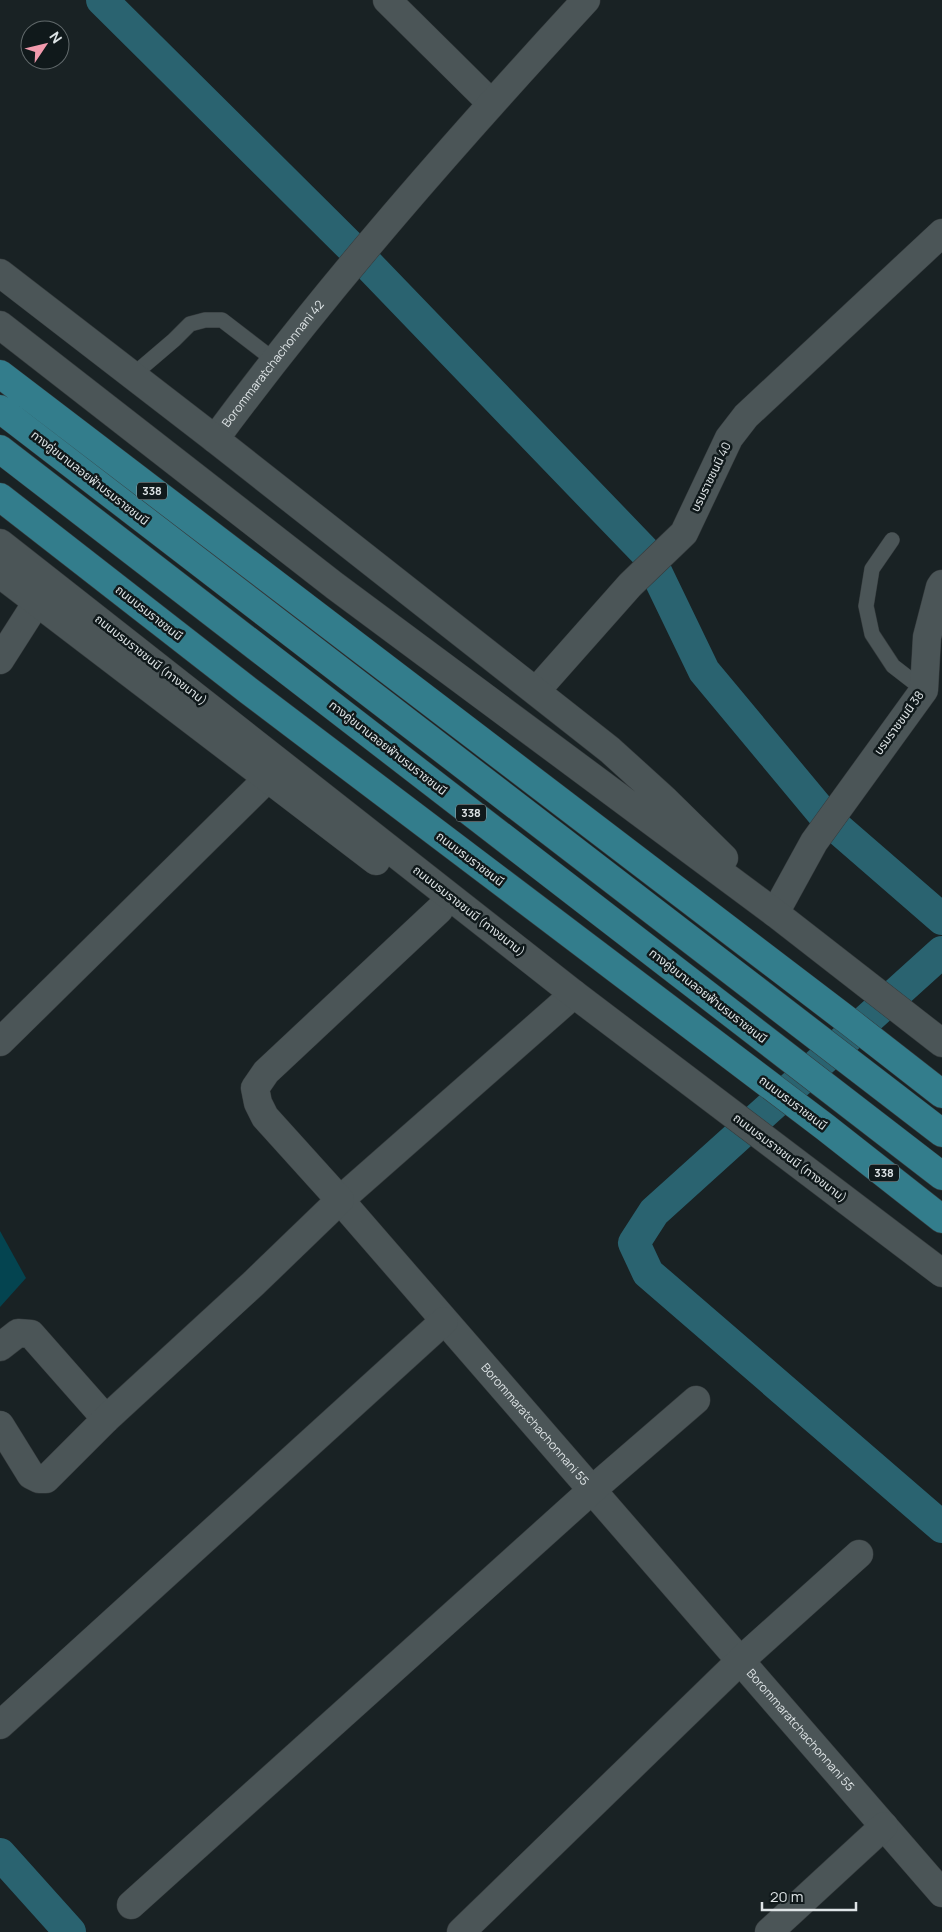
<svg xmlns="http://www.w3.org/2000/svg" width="942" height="1932" font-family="Manrope,'Noto Sans Thai',sans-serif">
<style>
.green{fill:#044450}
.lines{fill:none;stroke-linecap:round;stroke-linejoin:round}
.canal{stroke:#2a6370;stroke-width:32}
.lane-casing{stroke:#353b3d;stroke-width:16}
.street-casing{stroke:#353b3d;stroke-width:29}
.secondary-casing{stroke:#353b3d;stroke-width:29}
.primary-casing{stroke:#353b3d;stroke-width:29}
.lane{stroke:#4b5557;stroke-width:15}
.street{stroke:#4b5557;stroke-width:28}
.secondary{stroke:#4b5557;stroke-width:28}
.primary{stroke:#337d8c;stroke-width:28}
.labels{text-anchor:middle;stroke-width:5;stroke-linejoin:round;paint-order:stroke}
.shield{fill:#10191b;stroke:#a0a7a9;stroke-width:1}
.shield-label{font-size:11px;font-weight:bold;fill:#dee4e6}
.street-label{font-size:12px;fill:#dee4e6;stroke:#10191b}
</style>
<rect width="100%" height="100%" fill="#192224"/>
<!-- green -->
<path class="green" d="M0,1231L26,1278L0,1307Z"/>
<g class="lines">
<!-- canal -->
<path class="canal" d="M102,0L354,250L648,555L704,671L828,820L942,919
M942,952L654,1212L634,1243L648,1273L942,1527
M0,1854L70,1932"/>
<defs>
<path id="lane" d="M133,375L174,340L190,324L205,320H222L274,360
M892,540L872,569L866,606L872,634L893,666L924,690"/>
<g id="street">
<path d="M387,0L491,103"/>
<path id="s1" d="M215,439C329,285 456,141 586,0"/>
<path d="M0,660L37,602"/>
<path d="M536,691L630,585L684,533L729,438L746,416L942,233"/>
<path d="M775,913L814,842L924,690L927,637L940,587L942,584"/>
<path id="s2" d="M574,994L340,1200L942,1893"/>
<path d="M0,1042L267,779"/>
<path d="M0,1347L18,1333L31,1334L106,1419"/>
<path d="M0,1425L31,1475L39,1479H46L106,1419L254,1283L340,1200L265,1117L258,1103L255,1088L266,1072L439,910"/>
<path d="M0,1725L444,1321"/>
<path d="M131,1905L592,1490L696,1400"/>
<path d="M461,1932L740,1661L859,1554"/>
<path d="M769,1932L884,1826"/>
</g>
<path id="secondary" d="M0,273L215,439L610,750L664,799L724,858
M0,325L335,586L775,913L942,1043
M0,543L574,994L942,1273
M0,574L376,861"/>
<path id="primary" d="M0,374L851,1023L942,1094
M0,409L942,1133
M0,449L942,1176
M0,497L249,691L825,1127L942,1219"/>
</defs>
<!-- lane casing -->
<use href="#lane" class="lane-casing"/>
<!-- street casing -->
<use href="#street" class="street-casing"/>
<!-- secondary casing -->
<use href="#secondary" class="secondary-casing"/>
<!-- primary casing -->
<use href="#primary" class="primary-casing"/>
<!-- lane -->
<use href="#lane" class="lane"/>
<!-- street -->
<use href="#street" class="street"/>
<!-- secondary -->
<use href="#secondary" class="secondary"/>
<!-- primary -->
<use href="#primary" class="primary"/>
</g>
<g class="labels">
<!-- shield labels -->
<g class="shield">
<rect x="137" y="482.5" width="30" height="17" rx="4"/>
<rect x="456" y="804.5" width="30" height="17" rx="4"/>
<rect x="869" y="1164.5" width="30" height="17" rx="4"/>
</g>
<g class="shield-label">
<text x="152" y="495">338</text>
<text x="471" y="817">338</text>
<text x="884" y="1177">338</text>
</g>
<!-- street labels -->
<g class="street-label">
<text dy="4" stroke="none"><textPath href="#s1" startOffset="95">Borommaratchachonnani 42</textPath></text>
<text transform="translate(711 477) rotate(-64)" y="4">บรมราชชนนี 40</text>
<text transform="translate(90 478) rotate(38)" y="4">ทางคู่ขนานลอยฟ้าบรมราชชนนี</text>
<text transform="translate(149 613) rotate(38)" y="4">ถนนบรมราชชนนี</text>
<text transform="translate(151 660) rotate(38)" y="4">ถนนบรมราชชนนี (ทางขนาน)</text>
<text transform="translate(899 723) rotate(-54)" y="4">บรมราชชนนี 38</text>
<text transform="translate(388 748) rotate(38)" y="4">ทางคู่ขนานลอยฟ้าบรมราชชนนี</text>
<text transform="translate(470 859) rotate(37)" y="4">ถนนบรมราชชนนี</text>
<text transform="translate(469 911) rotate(38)" y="4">ถนนบรมราชชนนี (ทางขนาน)</text>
<text transform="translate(708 996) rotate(38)" y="4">ทางคู่ขนานลอยฟ้าบรมราชชนนี</text>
<text transform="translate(793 1103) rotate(37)" y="4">ถนนบรมราชชนนี</text>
<text transform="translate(790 1158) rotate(37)" y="4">ถนนบรมราชชนนี (ทางขนาน)</text>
<text dy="4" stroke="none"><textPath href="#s2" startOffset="609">Borommaratchachonnani 55</textPath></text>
<text dy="4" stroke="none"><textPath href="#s2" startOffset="1014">Borommaratchachonnani 55</textPath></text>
</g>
</g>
<!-- north arrow -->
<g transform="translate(45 45) rotate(55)"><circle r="24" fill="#10191b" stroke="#626a6c"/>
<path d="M0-4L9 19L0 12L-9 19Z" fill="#f29aad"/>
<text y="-8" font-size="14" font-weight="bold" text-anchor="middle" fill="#dee4e6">N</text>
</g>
<!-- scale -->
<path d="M762 1902v8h94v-8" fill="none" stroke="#dee4e6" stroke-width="2.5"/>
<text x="770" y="1902" font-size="15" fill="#dee4e6" stroke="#10191b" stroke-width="4" paint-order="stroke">20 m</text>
</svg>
